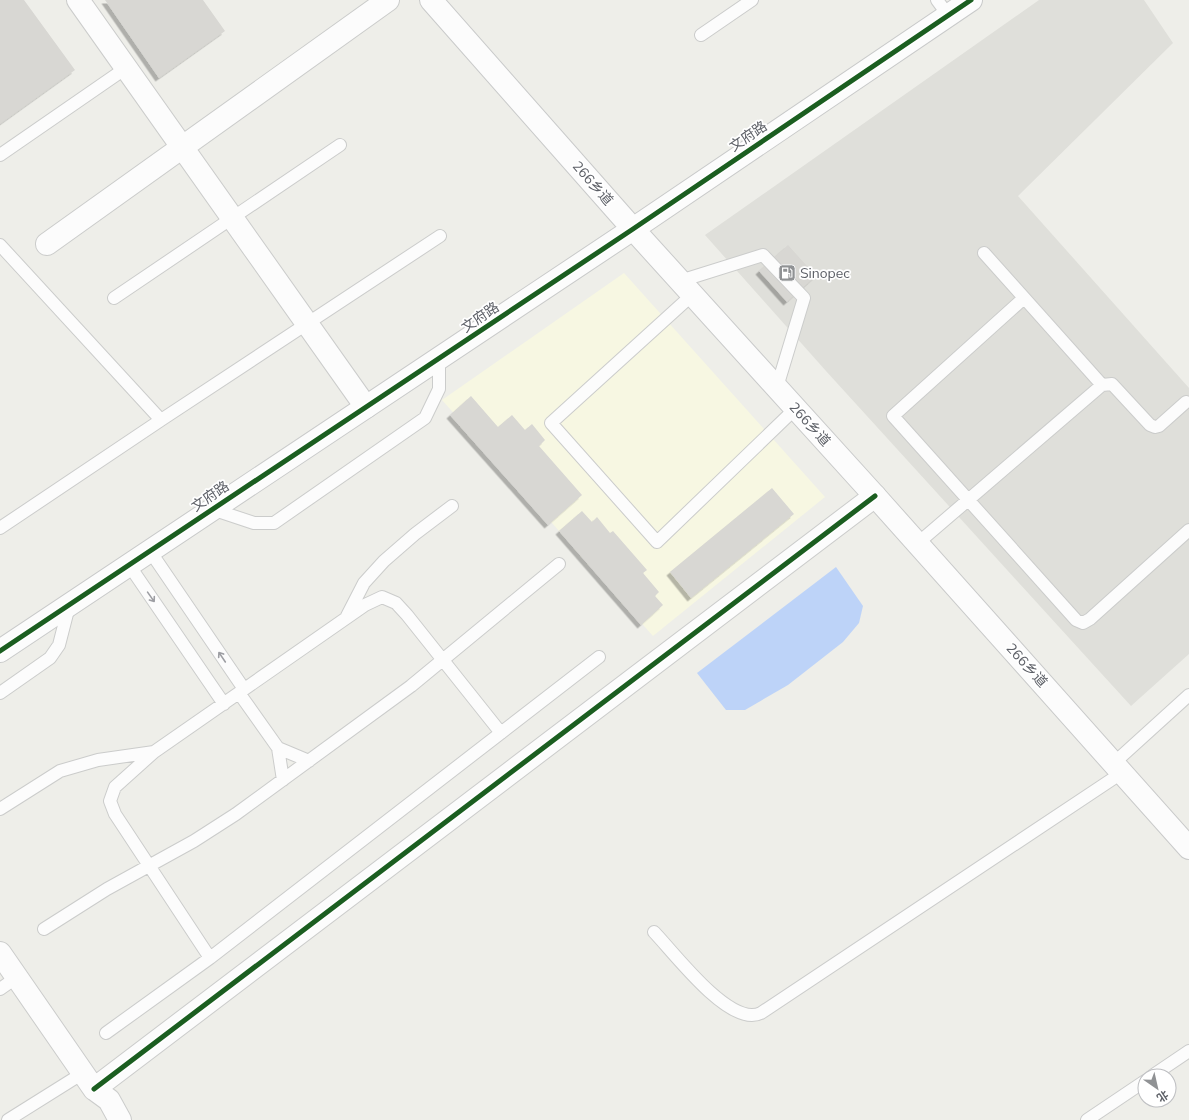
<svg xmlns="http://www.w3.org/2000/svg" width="1189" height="1120" font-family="'Nunito Sans','Noto Sans SC',sans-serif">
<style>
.commercial{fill:#f7f7e2}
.industrial{fill:#dfdfda}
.water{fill:#bdd3f8}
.building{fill:#d8d7d3;filter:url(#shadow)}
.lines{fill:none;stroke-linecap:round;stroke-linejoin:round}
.lane-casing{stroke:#cbcccb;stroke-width:14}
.street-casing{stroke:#cbcccb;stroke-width:24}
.secondary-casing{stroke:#c9caca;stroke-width:24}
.lane{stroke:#fcfcfc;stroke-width:12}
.street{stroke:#fcfcfc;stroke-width:22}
.secondary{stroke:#fcfcfc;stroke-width:22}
.cycleway-casing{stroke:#fff;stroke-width:8}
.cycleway{stroke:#1b5e20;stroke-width:5}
.oneway{stroke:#9d9ea3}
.labels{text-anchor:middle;stroke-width:3.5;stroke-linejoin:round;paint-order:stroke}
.street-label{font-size:14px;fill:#5d6067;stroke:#fff}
.poi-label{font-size:14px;fill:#5d6067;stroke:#fff;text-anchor:start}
</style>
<defs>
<filter id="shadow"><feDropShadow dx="-3.5" dy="3.5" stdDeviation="0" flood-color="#0004"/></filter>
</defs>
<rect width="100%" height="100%" fill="#eeeee9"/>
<!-- commercial -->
<path class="commercial" d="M624,273L825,497L653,636L442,400Z"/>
<!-- industrial -->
<path class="industrial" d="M1039,0H1144L1173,43L1018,196L1189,388V654L1131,706L826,371L705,235Z"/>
<!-- water -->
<path class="water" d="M836,567L863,606L859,623L843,642L788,685L745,710H726L697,673Z"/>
<!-- building -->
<path class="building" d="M0,0H24L75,70L0,124Z
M105,0H203L225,31L159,78Z
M788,245L816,276L787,302L759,271Z
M471,396L498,427L512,415L525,430L532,424L545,440L539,446L582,495L548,525L450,415Z
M772,488L794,514L691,598L670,572Z
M582,511L592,522L597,517L610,533L613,531L647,570L643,573L659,592L655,596L663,605L641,625L559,531Z"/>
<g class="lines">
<defs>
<path id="lane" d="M937,0L948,15
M701,35L752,0
M0,155L126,68
M0,245L161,420L440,236
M984,253L1102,385L1112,384L1150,425L1155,427L1159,426L1186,402
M680,281L763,255L804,298L777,387
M692,295L551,423L657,542L796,408
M114,298L340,145
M1024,298L893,416L1076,620L1083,623L1090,619L1189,530
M212,509L254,523H274L425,418L439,389V358
M0,528L161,420
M918,543L1102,385
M150,551L244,689
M129,565L224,704
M347,616L364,583L384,561L415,534L452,506
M0,693L50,658L59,645L69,606
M239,693L278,748L309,761
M278,748L283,780
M1114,763L1189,695
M0,809L60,771L98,760L154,752
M44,929L107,889L194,841L236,814L411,686L559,564
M654,932C675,954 721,1015 752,1015C755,1015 759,1014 761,1013L1123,772
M210,958L115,814L110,801L115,787L154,752L365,605L382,597L396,603L407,615L501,733
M0,989L17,977
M106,1033L210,958L599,657
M1152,1076L1189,1051
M8,1120L83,1073
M1087,1120L1145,1081"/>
<path id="street" d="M78,0L366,407
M47,244L388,0
M0,953L94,1089L109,1100L120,1120
M94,1089L875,496"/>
<path id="secondary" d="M431,0L633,229L875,496L1189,848
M0,651L633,229L971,0"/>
</defs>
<!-- lane casing -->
<use href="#lane" class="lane-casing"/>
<!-- street casing -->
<use href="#street" class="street-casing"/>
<!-- secondary casing -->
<use href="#secondary" class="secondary-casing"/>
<!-- lane -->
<use href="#lane" class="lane"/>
<!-- street -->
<use href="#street" class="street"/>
<!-- secondary -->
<use href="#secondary" class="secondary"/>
<defs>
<path id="cycleway" d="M0,651L633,229L971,0
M94,1089L875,496"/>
</defs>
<!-- cycleway casing -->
<use href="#cycleway" class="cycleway-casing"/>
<!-- cycleway -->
<use href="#cycleway" class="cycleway"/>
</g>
<!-- one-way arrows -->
<defs><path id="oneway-shaft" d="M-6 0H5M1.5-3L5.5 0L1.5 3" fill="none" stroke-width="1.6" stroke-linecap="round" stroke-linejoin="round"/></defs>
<g class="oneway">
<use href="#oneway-shaft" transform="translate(151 597) rotate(55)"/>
<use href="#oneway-shaft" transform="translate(222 657) rotate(-124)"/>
</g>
<!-- icons -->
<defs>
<symbol id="fuel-square" viewBox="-11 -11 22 22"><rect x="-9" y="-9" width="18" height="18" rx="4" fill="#909294" stroke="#fff"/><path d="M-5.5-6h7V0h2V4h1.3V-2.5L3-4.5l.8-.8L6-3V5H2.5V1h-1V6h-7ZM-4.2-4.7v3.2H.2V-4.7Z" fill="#fff"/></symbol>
</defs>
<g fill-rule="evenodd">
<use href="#fuel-square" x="777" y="263" width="20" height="20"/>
</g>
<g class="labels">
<!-- street labels -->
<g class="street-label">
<text transform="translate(748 136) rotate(-34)" y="5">文府路</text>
<text transform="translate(593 183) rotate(49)" y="5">266乡道</text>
<text transform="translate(480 317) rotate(-34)" y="5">文府路</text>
<text transform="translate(810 424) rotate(48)" y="5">266乡道</text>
<text transform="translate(210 496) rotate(-34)" y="5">文府路</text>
<text transform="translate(1027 665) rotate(48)" y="5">266乡道</text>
</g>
<!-- poi labels -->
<g class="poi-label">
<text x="800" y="278">Sinopec</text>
</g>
</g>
<!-- north arrow -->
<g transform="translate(1157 1088) rotate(146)"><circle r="19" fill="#ffffff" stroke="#bebfc2"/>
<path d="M0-3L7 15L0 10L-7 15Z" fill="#909294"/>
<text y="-6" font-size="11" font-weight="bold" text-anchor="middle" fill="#5d6067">北</text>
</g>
</svg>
